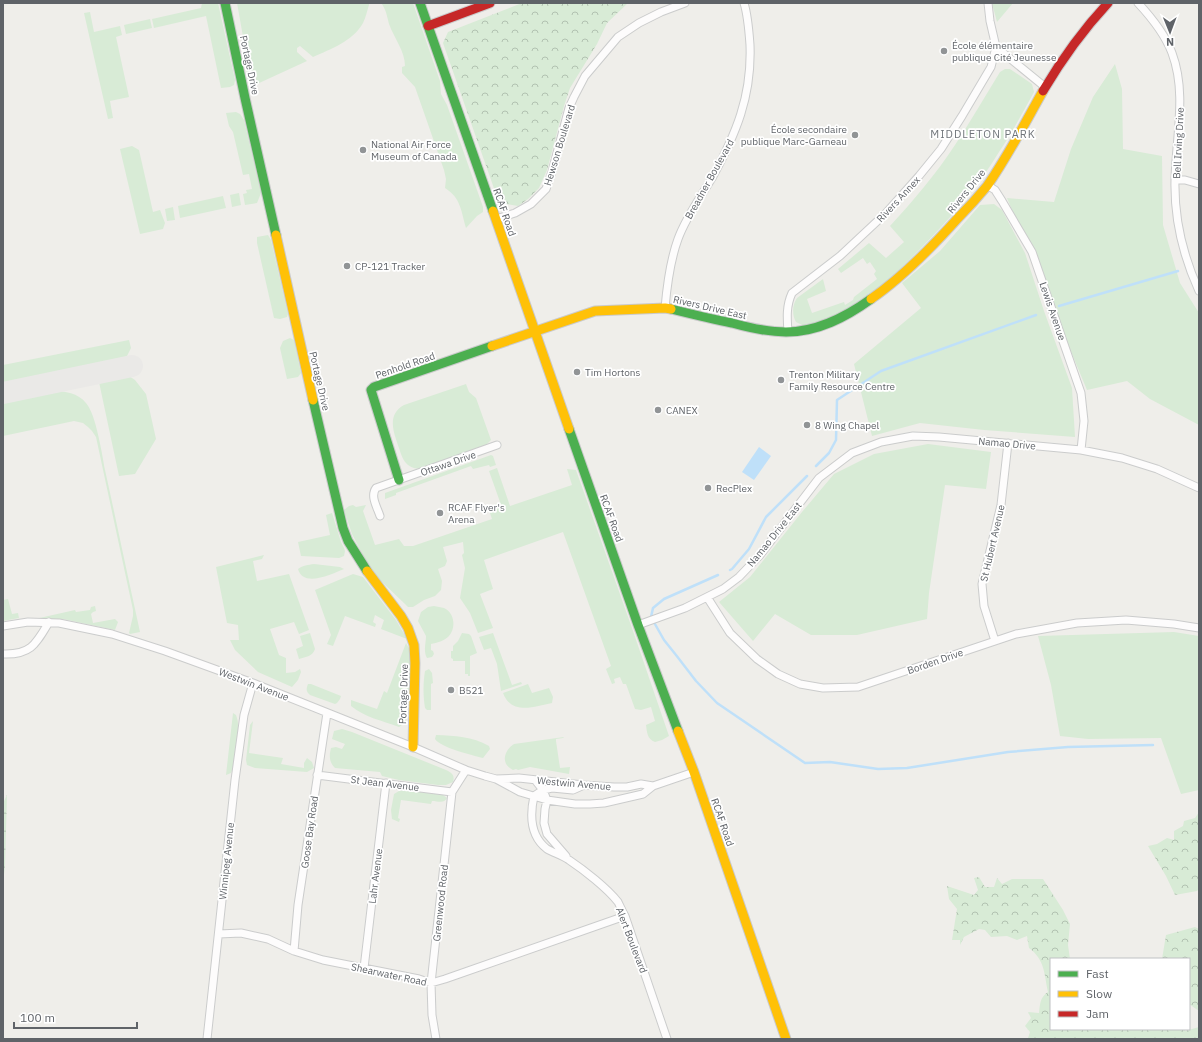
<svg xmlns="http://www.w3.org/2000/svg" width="1202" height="1042" font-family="'IBM Plex Sans',sans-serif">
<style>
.green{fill:#d8ebd6}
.forest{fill:url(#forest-crowns)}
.water{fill:#bfe0f9}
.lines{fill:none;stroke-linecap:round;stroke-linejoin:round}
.stream{stroke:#bfe0f9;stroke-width:2.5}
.taxiway{stroke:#eae9e7;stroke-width:22}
.street-casing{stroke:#cbcccc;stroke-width:9}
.fast-casing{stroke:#cacacb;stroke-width:11}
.slow-casing{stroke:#cacacb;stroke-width:11}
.jam-casing{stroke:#cacacb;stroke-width:11}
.street{stroke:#fdfcfc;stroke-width:7}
.fast{stroke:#4caf50;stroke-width:9}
.slow{stroke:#ffc107;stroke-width:9}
.jam{stroke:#c62828;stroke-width:9}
.poi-dot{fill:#919496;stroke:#fff;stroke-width:1.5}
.labels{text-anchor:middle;stroke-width:3.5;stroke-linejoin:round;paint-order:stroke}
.poi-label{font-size:10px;fill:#5f6368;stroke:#fff;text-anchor:start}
.street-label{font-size:10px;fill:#5f6368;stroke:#fff}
.neighbourhood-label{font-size:11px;letter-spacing:1px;fill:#70757a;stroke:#fff}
</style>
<defs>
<pattern id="forest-crowns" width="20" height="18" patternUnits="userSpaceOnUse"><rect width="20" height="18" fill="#d8ebd6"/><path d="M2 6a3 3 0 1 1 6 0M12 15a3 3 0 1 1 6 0" fill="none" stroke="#b2c2b1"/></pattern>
</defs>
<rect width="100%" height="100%" fill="#efeeea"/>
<!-- green -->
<path class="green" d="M202,3H218L235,80L234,85L230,87L221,88L206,16L154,28L152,19L201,8Z
M237,3H369V5C367,11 366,17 363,23C353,41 331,49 313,57L300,46L297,48V52L307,61L257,84H253L249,82L247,78V59Z
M381,3H413L440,81L441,94L447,105L483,207V212L477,216L466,228C461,211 461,198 445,188L446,179L444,170L415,87L402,73V67L405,66C405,51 394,38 389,24C387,16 386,9 381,3Z
M992,3H1013L997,22Z
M90,12L94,32L120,26L122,35L116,37L129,97L110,101L113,118L108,119L84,13Z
M150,19L152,28L126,34L124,25Z
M1115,64L1122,89L1123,149L1162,156L1163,225L1180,283L1199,313V425L1150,399L1127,381L1087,390L1007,198L1054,202L1071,149L1093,97Z
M1005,69H1010L1032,84L1034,92C1023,112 1012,133 999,152C978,187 953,215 925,244C891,279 853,317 804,326L796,322C792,315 792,305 797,298L823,279L826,291L807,299L812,313L841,303L844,302L845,305L853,300L854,297L877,279L874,274L876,271L870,262L867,264L863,258L841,273L838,269L869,243L886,258L904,242L890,226C913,201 936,174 955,145C971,121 985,96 1000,72Z
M236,112L240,114L244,120L261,193L257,203L245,205L243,194L247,193L246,190L252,189L249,174L243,175L233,132L229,126L226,113Z
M132,146L139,150L153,212L160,210L165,223L163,229L140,234L120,149Z
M239,193L241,205L232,207L230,195Z
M223,196L226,208L180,218L178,206Z
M994,204L1002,210L1025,253L1044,311L1072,388L1075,437L984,430L920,423L872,436L854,364L921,308L902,283L940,251L980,205Z
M173,207L175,220L167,221L165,209Z
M268,235L271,240L288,314L287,317L280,319L274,318L257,243V237Z
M290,338L294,340L301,373L298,377L287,379L280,348L283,341Z
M129,340L131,348L125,360L3,385V365Z
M129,376L135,380L146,394L156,439L135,474L119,476L99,382Z
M466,384L469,392L476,398L491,440L486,445L423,469C417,469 412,468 408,465C403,461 401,454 399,448C394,433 386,415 404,405Z
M53,391C65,391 78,393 86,403C96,414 102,454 105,470C117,524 128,578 140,632L130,634L129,633L133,616V610L96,437L92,431L88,427L83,423L74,421L3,436V401Z
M928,444L991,452L986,489L945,485L929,593L927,619L857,635H811L775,614L753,641L719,602L750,577L802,512L834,474L874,454Z
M491,455L493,456L496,465L490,467L489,465L473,469L471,466L396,493V495L385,499V493Z
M497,468L510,506L572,485L567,469L576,470L632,628L669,736L662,740L655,742C647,739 647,732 646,725L655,721L651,707L641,710L635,709L626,684H623L620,677L614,679L615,683L612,684L606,669L611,666L563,532L484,560L493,589L480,594L493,628L478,633L470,613L460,598L465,568L462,555L464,553L463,542L443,547L447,561L445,566L438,569L442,581L441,590L435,596L424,600L413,607H408L405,604L380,580L365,559L352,534L344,510L349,506L353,505L356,507L366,505L363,511L375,545L399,539L404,546H413L492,519L488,507L500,502L489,471Z
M332,513L341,542L344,548L345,551L344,556L339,558L301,556L298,542L330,535L326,515Z
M264,555L262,559L253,561L257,581L289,574L309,630L299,634L294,622L270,629L279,655L286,658V673L295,672L300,669L301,672L298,680L292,687L258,672L235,650L230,640H239L238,625L227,623L216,567Z
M314,564L340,567L344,569C332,574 303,588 298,569C303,565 308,565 314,564Z
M353,574L363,577L396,620L407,639L381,629L384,620L375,615L373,622L376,624L375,627L345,616L333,646L327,644L331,635L315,590Z
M8,599L12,614L18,613L19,618L3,621V600Z
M95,606L96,611L93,612L91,614L93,623L115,619L118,622L115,630L63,619H35L75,610L76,612L90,610L91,607Z
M434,606C437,607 441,607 444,608C455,613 456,628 449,636C444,641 437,643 431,644V650L433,651L434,654L432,657L427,658C423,651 426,643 426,636L419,623L418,621L421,612L428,607Z
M1174,632L1199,636V790L1181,794L1161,738L1088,739L1060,736L1051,685L1038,636Z
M310,633L315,649C313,656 306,657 299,659L296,649L303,646L300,636Z
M462,633L469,634L471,636L477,653L470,656V676H468V674H465V661H453V659L451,658V651H453V646L458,641Z
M493,633L512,685L521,682L522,684L501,691L497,664L491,648L484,650L479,637Z
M406,643L411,652V681L404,712L407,716C406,722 404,724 399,727C383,721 364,717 351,706V700L377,709L384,691L387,693Z
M429,669L432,673L433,683L431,684V710H427L425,708C423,696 423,683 425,671Z
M308,684H311L341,696L340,699L337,703L335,704L310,695C306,692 306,689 308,684Z
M528,684L532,693L549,688L553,697L552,703C534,707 511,715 503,693Z
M233,713L236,715C237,718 238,721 238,724C239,735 235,764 231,773L226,775Z
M253,721L249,753L283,758L281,764L304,768V763L307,758L312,762L314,768L307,772L255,768L247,765L246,760L250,725Z
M342,729L352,732L446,770C452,773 455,775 453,782L446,785H438L399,780L382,776L380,772L335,768C329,762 329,756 331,748L336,747L342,749L345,744L332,739L334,731Z
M436,735C455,736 472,736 489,746L490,749L483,758C472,755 441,748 435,739Z
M564,737L563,738L556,739V741L560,768L570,767L569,774L530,767L518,770L516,769L513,770C500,764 504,750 514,744Z
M403,790L443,795L447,798C444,804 438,801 432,801L431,804L401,800L398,818L400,819L399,822L392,819L391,810L394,794L399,791Z"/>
<!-- forest -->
<path class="forest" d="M522,3H628L607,23L597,44L570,88L564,106L547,170L539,188L528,199L518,206L500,203L497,197L443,43L448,32Z
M7,795L5,866L3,884V803Z
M1199,812V889L1197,891L1175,895L1166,876L1148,846L1157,844L1167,838L1174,840V831L1183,826L1184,821L1195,818Z
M979,877L985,887H994L997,878L1002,884L1012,879H1043L1063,910L1070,924L1068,945L1070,959H1051V1029H1185V1031L1199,1027V1039H1024L1028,1038L1030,1032L1025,1026L1031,1018L1028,1012L1039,1013C1040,1004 1040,997 1048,992C1044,973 1045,960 1029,948L1027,936L1017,940L1007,936L991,937L985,930L979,929L964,937L960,945V940H952L957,909L949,899L947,886L974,895L978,890L974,878Z
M1195,927L1199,929V1011L1189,1004V959H1162L1166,935Z"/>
<!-- water -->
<path class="water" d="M759,447L771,456L754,480L742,472Z"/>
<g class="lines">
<!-- stream -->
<path class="stream" d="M1059,306L1178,271
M816,466L829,453L836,440L837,400L881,371L1036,315
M730,570L732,569L749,549L766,517L807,476
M718,575L664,599L653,608L651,617L664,640L676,655L696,681L717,703L805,763L830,762L878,769L907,768L1008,752L1068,747L1153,745"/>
<!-- taxiway -->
<path class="taxiway" d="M3,393L132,366"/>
<defs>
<path id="street" d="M988,3L990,21L996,47L1045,87
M1138,3C1151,17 1165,34 1172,53C1187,93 1176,137 1175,179C1174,217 1183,256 1199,291
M1175,180H1185L1199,184
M987,185L995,190L1002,201L1032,252L1081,393L1084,421L1081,450
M496,219L515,213L531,204L546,189L552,172L569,108L574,97L585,76L618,37L639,23L661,12L685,3
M665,308C667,285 670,261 678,239C686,217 700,198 712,178C736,134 752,96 750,45C749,31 748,16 744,3
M788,332C787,318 786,306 792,293L840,256L886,213L919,176L941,149L962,116L991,67L996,47
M380,516C377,507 370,496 376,488L497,445
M707,597L730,633L757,659L778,674L800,684L823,688L858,687L1016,634L1077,623L1126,620L1174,624L1199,628
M638,625L685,608L723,589L739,577L760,555L819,478L852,453L881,442L913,436L939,437L1081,450L1122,458L1157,469L1199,488
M3,626L28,622L59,623L112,634L165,651L253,683L413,747L466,770L485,776L496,779L519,778L583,785L614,787H627L641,784L653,786
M995,641L984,606L982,584L1001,505L1008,443
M3,654C31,655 36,644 49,622
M317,775L452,792
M496,779L520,792L547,800L575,804H590L604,803L643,794L653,786L694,772
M535,780L543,790L547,800L545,809L544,823L547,834L566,856
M582,786L573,790L552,788L543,790L534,796C530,814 530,836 547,849C554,853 562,855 569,860C584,870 607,888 618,902C620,906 622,911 625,916L667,1039
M219,934L241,933L268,939L294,951L323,960L419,979L431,983L445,979L625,916
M294,951L298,905L327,713
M364,968L386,783
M207,1039L235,780L244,715L253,683
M436,1039L432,1015L431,983L452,792L466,770"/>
<path id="fast" d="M225,3L245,98L276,235
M420,3L493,211
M671,309C691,314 711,319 732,323C750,328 768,332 786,332C818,332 846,317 871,299
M313,400L343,528L348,541L367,571
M569,429L638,625L678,731
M399,480L371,390L374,387L492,346"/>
<path id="slow" d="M493,211L569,429
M276,235L313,400
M871,299C903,277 932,247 958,218C968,208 978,197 987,186C1008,156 1025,123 1043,91
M492,346L595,311L665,308L671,309
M367,571L401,616L408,628L414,645L415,663L413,747
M678,731L694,772L786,1039"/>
<path id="jam" d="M428,26L490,3
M1043,91C1062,59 1082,31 1108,3"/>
</defs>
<!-- street casing -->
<use href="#street" class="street-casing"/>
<!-- fast casing -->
<use href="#fast" class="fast-casing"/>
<!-- slow casing -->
<use href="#slow" class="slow-casing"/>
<!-- jam casing -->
<use href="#jam" class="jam-casing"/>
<!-- street -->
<use href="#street" class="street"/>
<!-- fast -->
<use href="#fast" class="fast"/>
<!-- slow -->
<use href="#slow" class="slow"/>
<!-- jam -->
<use href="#jam" class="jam"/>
</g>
<!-- markers -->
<g class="poi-dot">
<circle cx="944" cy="51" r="4"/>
<circle cx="855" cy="135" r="4"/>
<circle cx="363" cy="150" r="4"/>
<circle cx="347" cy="266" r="4"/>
<circle cx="577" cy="372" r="4"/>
<circle cx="781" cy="380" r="4"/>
<circle cx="658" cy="410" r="4"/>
<circle cx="807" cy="425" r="4"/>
<circle cx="708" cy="488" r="4"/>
<circle cx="440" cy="513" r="4"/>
<circle cx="451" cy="690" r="4"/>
</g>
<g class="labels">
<!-- poi labels -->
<g class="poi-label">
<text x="952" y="49">École élémentaire<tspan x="952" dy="12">publique Cité Jeunesse</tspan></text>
<text x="847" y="133" text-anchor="end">École secondaire<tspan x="847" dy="12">publique Marc-Garneau</tspan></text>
<text x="371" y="148">National Air Force<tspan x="371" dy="12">Museum of Canada</tspan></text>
<text x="355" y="270">CP-121 Tracker</text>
<text x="585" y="376">Tim Hortons</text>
<text x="789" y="378">Trenton Military<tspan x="789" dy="12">Family Resource Centre</tspan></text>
<text x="666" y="414">CANEX</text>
<text x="815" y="429">8 Wing Chapel</text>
<text x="716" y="492">RecPlex</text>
<text x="448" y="511">RCAF Flyer's<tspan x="448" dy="12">Arena</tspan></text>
<text x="459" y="694">B521</text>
</g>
<!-- street labels -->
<g class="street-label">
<text transform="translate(250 65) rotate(78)" y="4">Portage Drive</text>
<text transform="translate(1178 143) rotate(-87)" y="4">Bell Irving Drive</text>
<text transform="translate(559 145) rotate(-73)" y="4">Hewson Boulevard</text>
<text transform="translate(709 179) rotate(-61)" y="4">Breadner Boulevard</text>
<text transform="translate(966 191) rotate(-51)" y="4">Rivers Drive</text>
<text transform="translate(898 199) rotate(-47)" y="4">Rivers Annex</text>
<text transform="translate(505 212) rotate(71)" y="4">RCAF Road</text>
<text transform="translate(710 307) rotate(13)" y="4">Rivers Drive East</text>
<text transform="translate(1053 311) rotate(71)" y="4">Lewis Avenue</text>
<text transform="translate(405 365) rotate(-19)" y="4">Penhold Road</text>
<text transform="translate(320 381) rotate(77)" y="4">Portage Drive</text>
<text transform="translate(1007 443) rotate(5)" y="4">Namao Drive</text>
<text transform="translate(448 463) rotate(-19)" y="4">Ottawa Drive</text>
<text transform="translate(612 518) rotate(70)" y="4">RCAF Road</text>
<text transform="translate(774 534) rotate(-51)" y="4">Namao Drive East</text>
<text transform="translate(992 543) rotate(-77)" y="4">St Hubert Avenue</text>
<text transform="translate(935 661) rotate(-19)" y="4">Borden Drive</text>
<text transform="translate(254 684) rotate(21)" y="4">Westwin Avenue</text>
<text transform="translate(403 694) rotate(-88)" y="4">Portage Drive</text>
<text transform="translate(385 783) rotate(7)" y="4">St Jean Avenue</text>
<text transform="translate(574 783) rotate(5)" y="4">Westwin Avenue</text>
<text transform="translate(723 822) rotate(71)" y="4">RCAF Road</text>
<text transform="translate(309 832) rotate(-82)" y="4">Goose Bay Road</text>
<text transform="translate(226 861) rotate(-84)" y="4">Winnipeg Avenue</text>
<text transform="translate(375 876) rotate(-83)" y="4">Lahr Avenue</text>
<text transform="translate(440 903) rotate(-84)" y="4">Greenwood Road</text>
<text transform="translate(632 940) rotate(69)" y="4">Alert Boulevard</text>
<text transform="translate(389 974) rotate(12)" y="4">Shearwater Road</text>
</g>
<!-- neighbourhood labels -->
<g class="neighbourhood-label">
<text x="983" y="138">MIDDLETON PARK</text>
</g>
</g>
<!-- border -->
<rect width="1202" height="1042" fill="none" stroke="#5f6368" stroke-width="8"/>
<!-- legend -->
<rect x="1050" y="958" width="140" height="72" fill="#ffffff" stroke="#bfc1c3"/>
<rect x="1058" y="971" width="20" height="6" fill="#4caf50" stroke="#bfc1c3"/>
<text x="1086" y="978" font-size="12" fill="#5f6368">Fast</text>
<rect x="1058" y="991" width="20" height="6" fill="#ffc107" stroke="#bfc1c3"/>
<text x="1086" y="998" font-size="12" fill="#5f6368">Slow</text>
<rect x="1058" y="1011" width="20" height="6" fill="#c62828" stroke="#bfc1c3"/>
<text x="1086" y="1018" font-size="12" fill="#5f6368">Jam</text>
<!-- north arrow -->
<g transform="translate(1170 32) rotate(179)" stroke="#ffffff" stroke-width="3" paint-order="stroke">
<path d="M0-3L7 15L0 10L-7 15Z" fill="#5f6368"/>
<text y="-6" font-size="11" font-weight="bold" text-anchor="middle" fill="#5f6368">N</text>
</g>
<!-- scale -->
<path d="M14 1022v6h123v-6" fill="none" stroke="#5f6368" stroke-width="2"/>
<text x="20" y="1022" font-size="12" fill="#5f6368" stroke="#ffffff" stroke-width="3" paint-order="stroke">100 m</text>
</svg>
